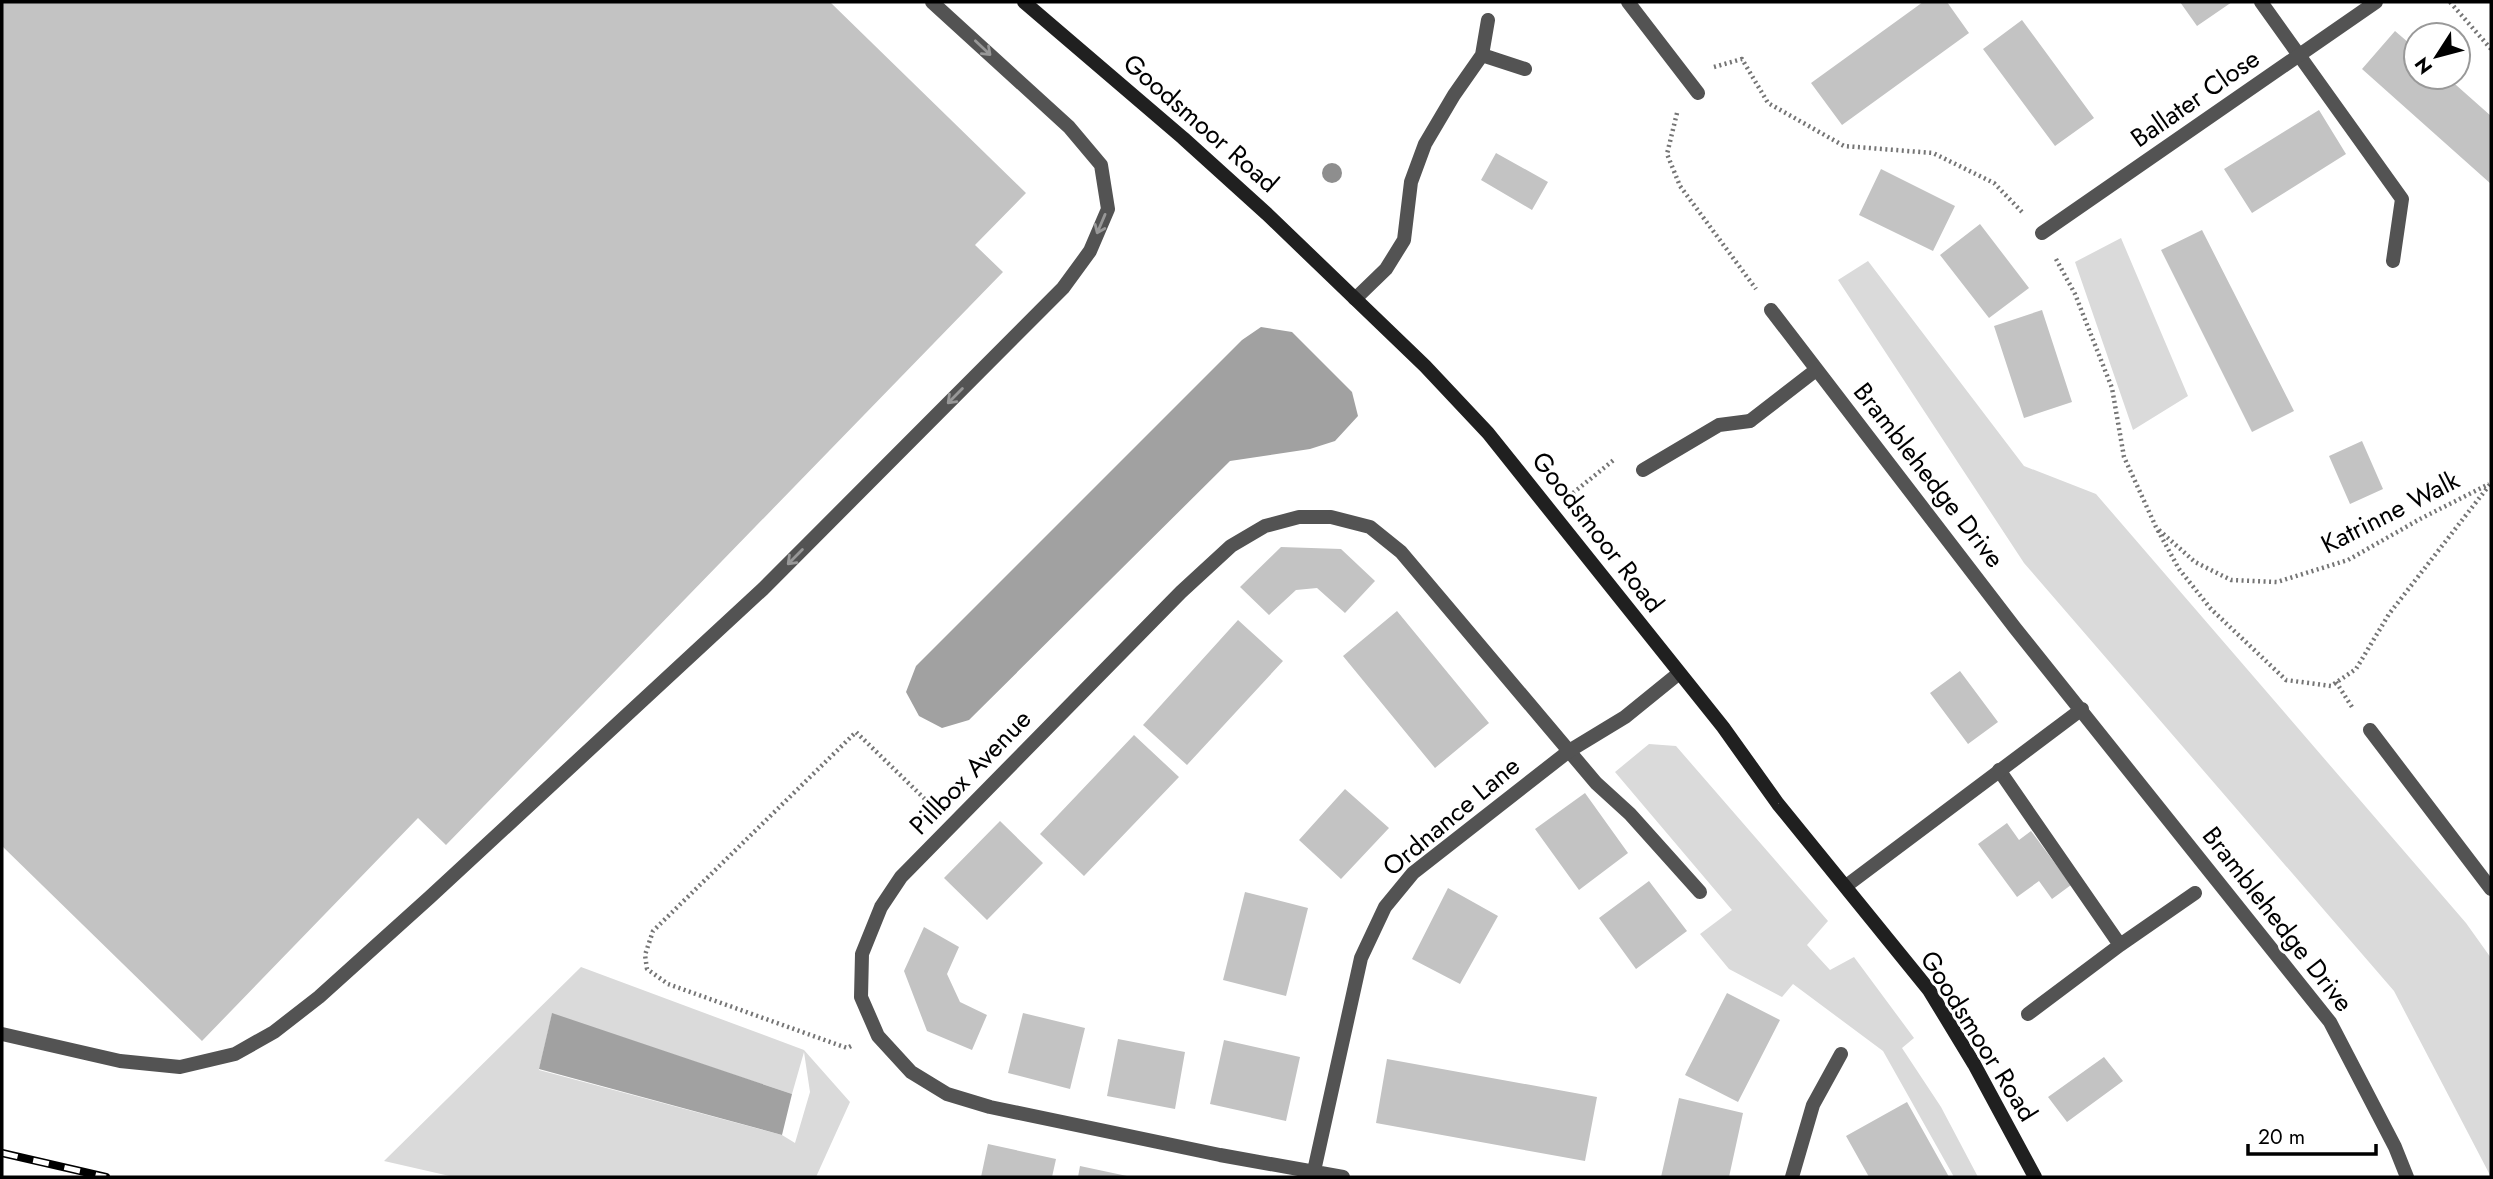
<svg xmlns="http://www.w3.org/2000/svg" width="2493" height="1179" font-family="Jost,sans-serif">
<style>
.green{fill:#dadada;fill-rule:evenodd}
.water{fill:#a1a1a1}
.building{fill:#c3c3c3}
.lines{fill:none;stroke-linecap:round;stroke-linejoin:round}
.path{stroke:#757575;stroke-width:4.5;stroke-dasharray:2 3.5;stroke-linecap:butt}
.lane{stroke:#535353;stroke-width:14}
.street{stroke:#535353;stroke-width:14}
.secondary{stroke:#202020;stroke-width:14}
.rail-casing{stroke:#000;stroke-width:8}
.rail{stroke:#fff;stroke-width:5;stroke-dasharray:16;stroke-linecap:butt}
.tree{fill:#8e8e8e}
.oneway{stroke:#989898}
.labels{text-anchor:middle;stroke-width:6;stroke-linejoin:round;paint-order:stroke}
.street-label{font-size:26px;fill:#000;stroke:#fff}
</style>
<rect width="100%" height="100%" fill="#fff"/>
<!-- green -->
<path class="green" d="M2121,238L2188,396L2133,430L2075,262Z
M1868,261L2024,466L2096,494L2466,923L2491,958V1177L2394,991L2024,563L1838,280Z
M1649,744L1676,746L1828,921L1807,945L1830,970L1854,957L1914,1038L1902,1048L1941,1107L1978,1177H1954L1883,1051L1793,984L1782,997L1729,969L1700,934L1732,910L1615,772Z
M581,967L804,1050L850,1102L816,1177H454L384,1161ZM552,1014L792,1094L804,1052L810,1092L795,1143L782,1135L539,1070Z"/>
<!-- water -->
<path class="water" d="M1261,327L1292,332L1352,392L1358,416L1335,441L1310,449L1230,461L969,720L942,728L919,716L906,692L916,666L1242,340Z
M552,1013L792,1094L782,1135L539,1069Z"/>
<!-- building -->
<path class="building" d="M2,2H830L1026,193L975,245L1003,272L446,845L418,818L202,1041L2,846Z
M1923,2H1947L1969,33L1842,125L1811,83Z
M2180,2H2232L2197,26Z
M2022,20L2094,118L2055,146L1983,49Z
M2395,31L2416,49V77H2447L2491,116V184L2362,69Z
M2319,110L2346,154L2252,213L2224,169Z
M1496,153L1548,182L1532,210L1481,180Z
M1881,169L1955,206L1933,251L1859,215Z
M1980,224L2029,288L1989,318L1940,255Z
M2202,230L2294,411L2252,432L2161,250Z
M2042,310L2072,402L2024,418L1994,326Z
M2362,441L2383,489L2350,504L2329,456Z
M1281,547L1341,549L1375,581L1345,613L1317,588L1296,590L1269,615L1240,587Z
M1397,611L1489,723L1435,768L1343,656Z
M1238,620L1283,661L1187,765L1143,725Z
M1960,671L1998,722L1968,744L1930,693Z
M1134,735L1179,777L1084,876L1040,834Z
M1345,789L1389,828L1341,879L1299,840Z
M1585,793L1628,853L1579,890L1535,829Z
M1000,821L1043,863L987,920L944,878Z
M2007,823L2019,840L2031,831L2071,885L2052,899L2039,881L2017,897L1978,844Z
M1649,881L1687,931L1636,969L1599,918Z
M1448,888L1498,916L1460,984L1412,959Z
M1245,892L1308,908L1286,996L1223,980Z
M924,927L959,947L947,974L960,1002L987,1015L972,1050L927,1031L904,971Z
M1727,993L1780,1020L1738,1102L1685,1075Z
M1023,1013L1085,1028L1070,1089L1008,1073Z
M1118,1039L1185,1052L1175,1109L1107,1096Z
M1224,1040L1300,1057L1286,1121L1210,1104Z
M2104,1057L2123,1081L2067,1122L2048,1097Z
M1387,1059L1597,1097L1585,1161L1376,1123Z
M1679,1098L1743,1113L1729,1177H1661Z
M1907,1102L1949,1177H1869L1846,1136Z
M988,1144L1056,1159L1052,1177H981Z
M1080,1166L1127,1176V1177H1078Z"/>
<g class="lines">
<!-- path -->
<path class="path" d="M2450,2L2491,49
M1714,67L1742,59L1768,103L1844,146L1933,153L1994,183L2022,212
M1677,113L1667,154L1680,186L1756,289
M2056,259L2075,294L2112,388L2124,457L2156,527L2179,569L2211,609L2286,680L2331,686L2356,669L2389,614L2491,483
M1573,493L1615,459
M2159,530L2195,562L2231,580L2277,582L2348,560L2420,519L2489,484
M2336,682L2352,707
M851,1046L847,1048L668,984L647,969L645,955L653,931L856,732L931,805"/>
<!-- lane -->
<path class="lane" d="M2261,2L2402,199L2393,261
M1643,470L1719,425L1750,421
M1569,751L1596,783L1630,814L1700,892
M1999,770L2120,945
M2028,1014L2120,945L2195,893
M2,1034L120,1061L180,1067L235,1054L274,1032L319,997L430,897L763,589L1063,288L1090,251L1108,209L1101,165L1069,127L932,2
M1792,1177L1813,1105L1841,1054"/>
<!-- street -->
<path class="street" d="M1628,2L1698,93
M1488,20L1482,55L1525,69
M2042,233L2376,2
M1355,299L1386,269L1404,240L1411,182L1425,144L1454,95L1482,55
M1771,310L2015,628L2330,1022L2395,1147L2407,1177
M1750,421L1816,370
M2370,730L2491,889
M1846,886L2082,709
M1314,1171L1361,958L1385,907L1413,873L1569,751L1625,717L1678,674
M1343,1177L1220,1155L990,1107L947,1094L911,1072L878,1036L861,997L862,954L881,907L901,877L1181,592L1231,546L1265,526L1299,517H1331L1370,527L1401,552L1569,751"/>
<!-- secondary -->
<path class="secondary" d="M1024,2L1183,138L1267,214L1425,366L1488,433L1723,727L1778,804L1929,990L1974,1064L2035,1177"/>
<defs>
<path id="rail" d="M2,1153L106,1177"/>
</defs>
<!-- rail casing -->
<use href="#rail" class="rail-casing"/>
<!-- rail -->
<use href="#rail" class="rail"/>
</g>
<!-- trees -->
<circle class="tree" cx="1332" cy="173" r="10"/>
<!-- one-way arrows -->
<defs><path id="oneway-shaft" d="M-6 0H5M1.5-3L5.5 0L1.5 3" fill="none" stroke-width="1.6" stroke-linecap="round" stroke-linejoin="round" transform="scale(1.75)"/></defs>
<g class="oneway">
<use href="#oneway-shaft" transform="translate(983 48) rotate(43)"/>
<use href="#oneway-shaft" transform="translate(1101 224) rotate(113)"/>
<use href="#oneway-shaft" transform="translate(955 396) rotate(135)"/>
<use href="#oneway-shaft" transform="translate(795 557) rotate(135)"/>
</g>
<g class="labels">
<!-- street labels -->
<g class="street-label">
<text transform="translate(2195 98) rotate(-35)" y="9">Ballater Close</text>
<text transform="translate(1201 123) rotate(41)" y="9">Goodsmoor Road</text>
<text transform="translate(1929 475) rotate(52)" y="9">Bramblehedge Drive</text>
<text transform="translate(2390 512) rotate(-27)" y="9">Katrinne Walk</text>
<text transform="translate(1598 532) rotate(52)" y="9">Goodsmoor Road</text>
<text transform="translate(970 772) rotate(-46)" y="9">Pillbox Avenue</text>
<text transform="translate(1451 816) rotate(-40)" y="9">Ordnance Lane</text>
<text transform="translate(2278 919) rotate(52)" y="9">Bramblehedge Drive</text>
<text transform="translate(1979 1036) rotate(58)" y="9">Goodsmoor Road</text>
</g>
</g>
<!-- border -->
<rect width="2493" height="1179" fill="none" stroke="#000000" stroke-width="7"/>
<!-- north arrow -->
<g transform="translate(2437 56) rotate(234)"><circle r="33" fill="#ffffff" stroke="#999999" stroke-width="2"/>
<path d="M0-5L12 26L0 18L-12 26Z" fill="#000000"/>
<text y="-10" font-size="19" font-weight="bold" text-anchor="middle" fill="#000000">N</text>
</g>
<!-- scale -->
<path d="M2248 1144v10h128v-10" fill="none" stroke="#000000" stroke-width="3.5"/>
<text x="2258" y="1144" font-size="21" fill="#000000" stroke="#ffffff" stroke-width="5" paint-order="stroke">20 m</text>
</svg>
